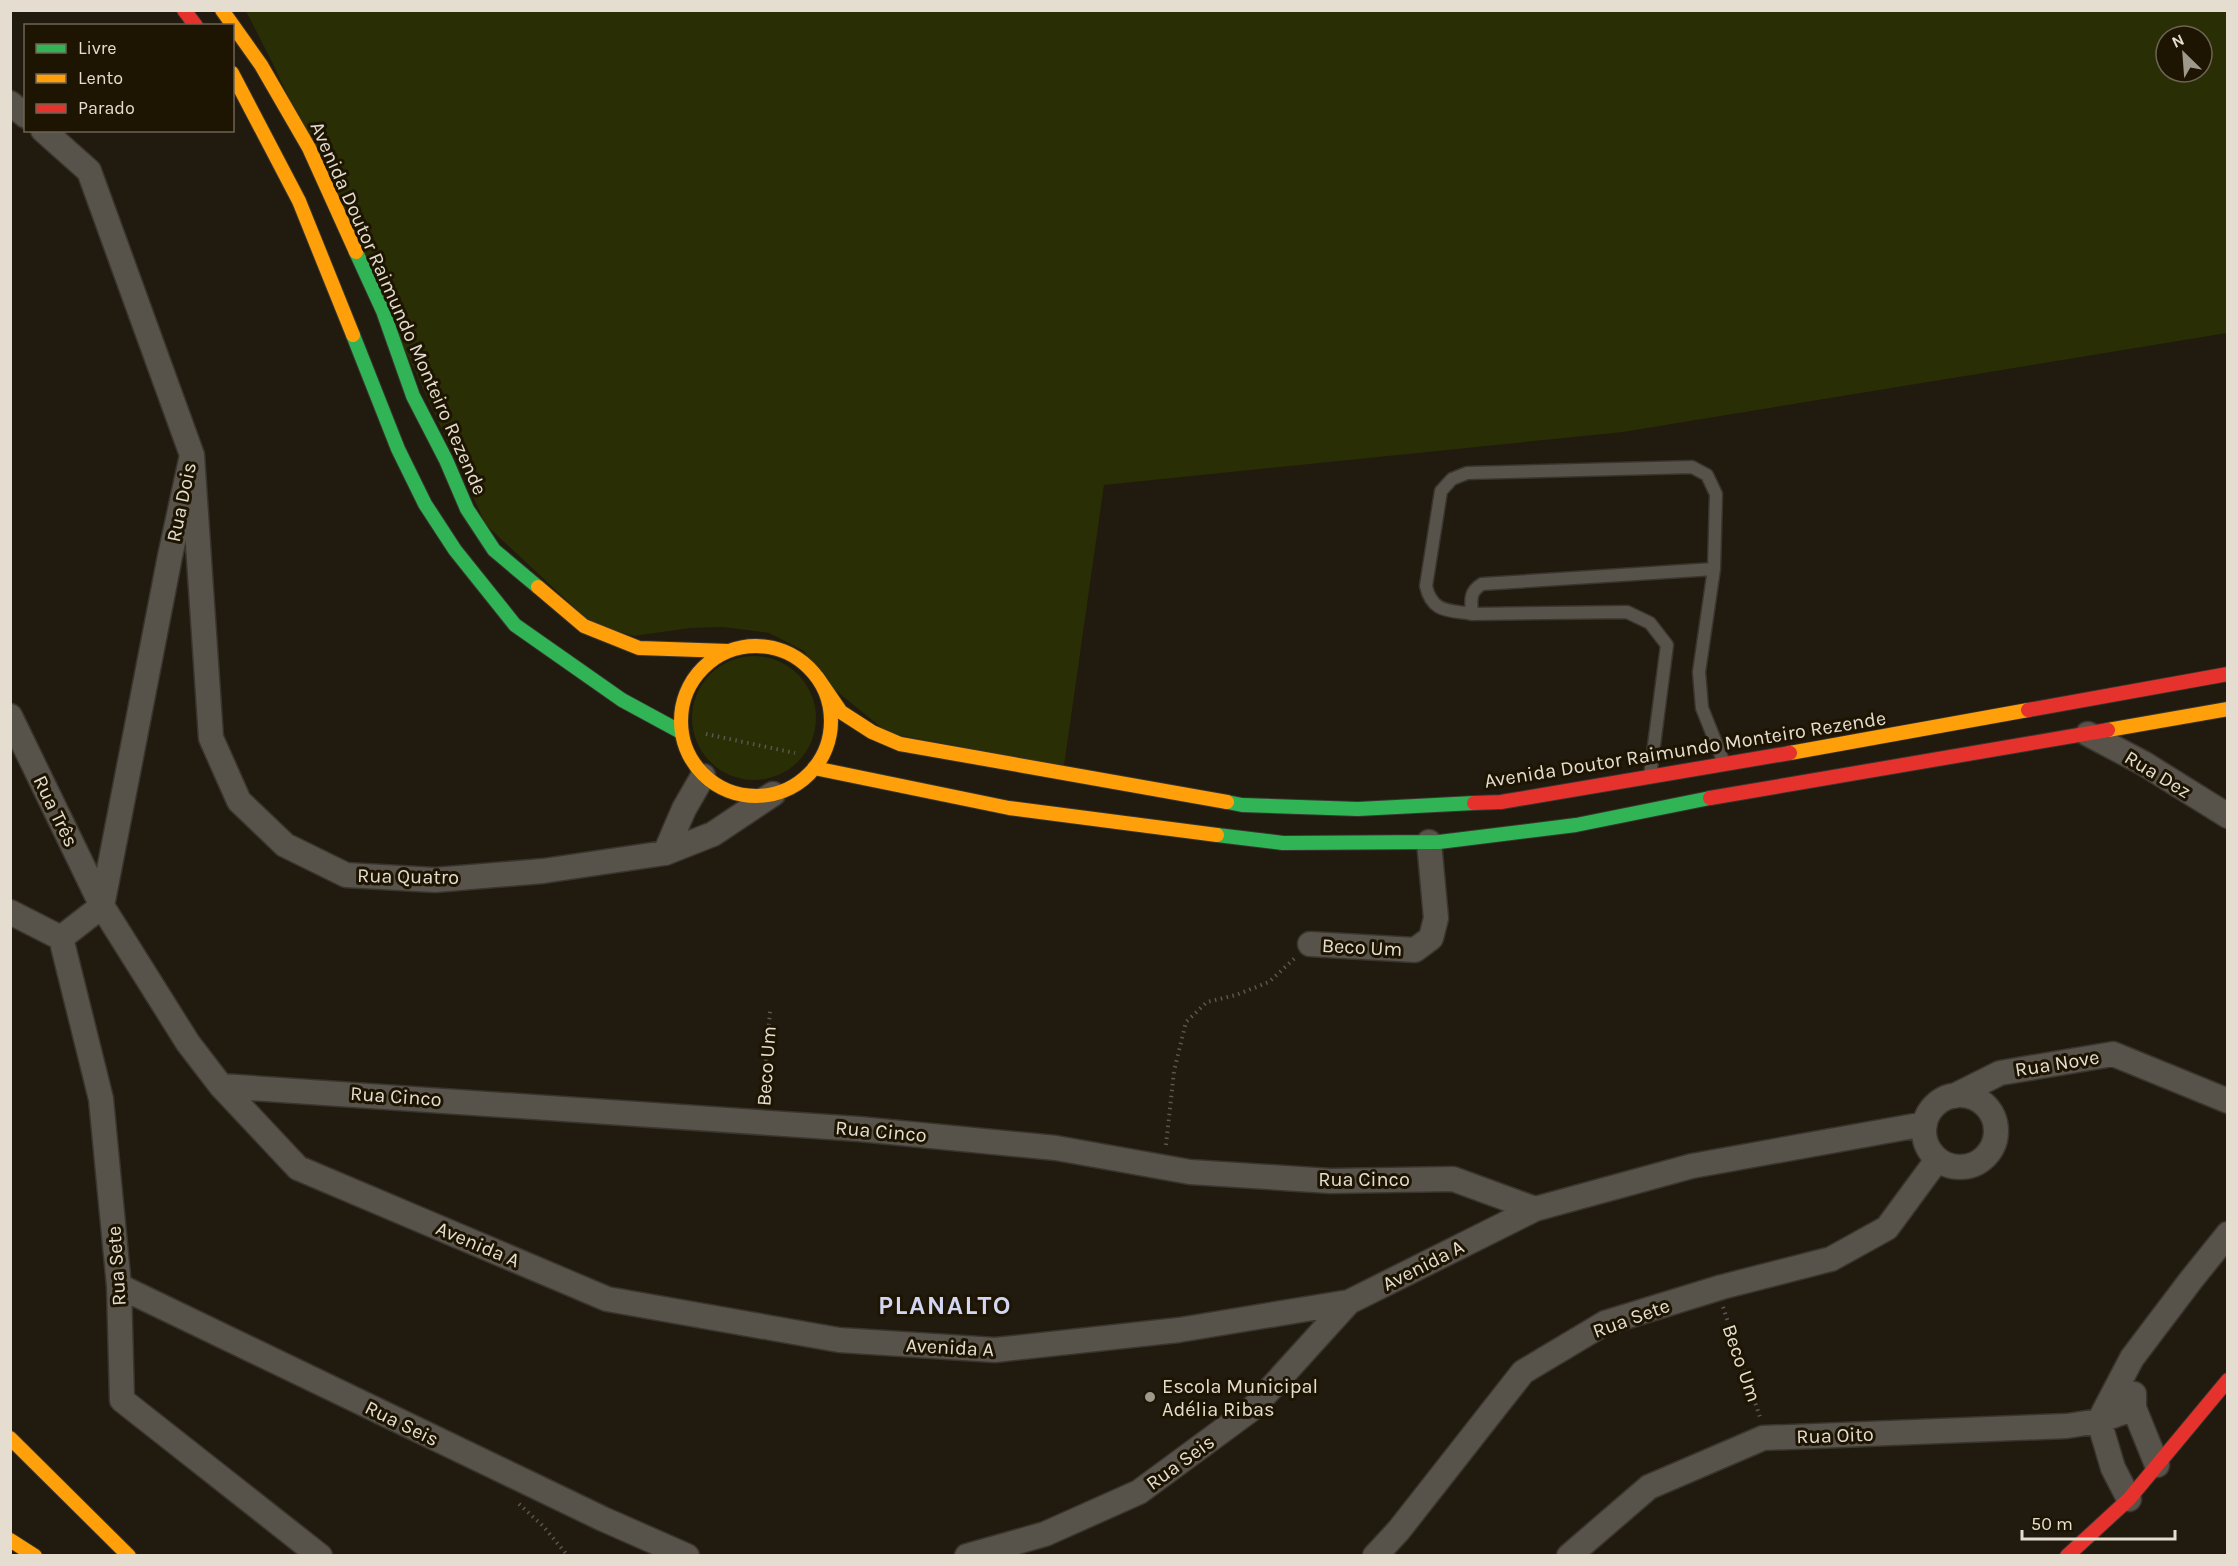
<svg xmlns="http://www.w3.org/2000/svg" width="2238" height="1566" font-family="Karla,sans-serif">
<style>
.green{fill:#292e05;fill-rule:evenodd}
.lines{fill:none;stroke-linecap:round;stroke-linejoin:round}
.lane-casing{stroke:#39352e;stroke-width:15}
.street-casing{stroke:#39352e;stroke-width:27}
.fast-casing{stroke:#39352e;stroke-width:16}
.slow-casing{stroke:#39352e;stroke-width:16}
.jam-casing{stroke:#39352e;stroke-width:16}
.path{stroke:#5b564e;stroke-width:4;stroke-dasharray:1.5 4.5;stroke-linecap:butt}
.lane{stroke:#57524a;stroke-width:12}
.street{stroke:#57524a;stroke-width:24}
.fast{stroke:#30b455;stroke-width:14}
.slow{stroke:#ff9f0a;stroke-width:14}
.jam{stroke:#e5322d;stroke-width:14}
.poi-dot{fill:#9f998c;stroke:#1d1402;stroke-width:2}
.labels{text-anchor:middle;stroke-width:6;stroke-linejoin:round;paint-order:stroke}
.street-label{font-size:20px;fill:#e4ddd0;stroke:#1d1402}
.poi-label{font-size:20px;fill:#e4ddd0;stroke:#1d1402;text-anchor:start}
.district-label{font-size:26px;font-weight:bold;letter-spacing:1.5px;fill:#d2d6f3;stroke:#1d1402}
</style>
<rect width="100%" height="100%" fill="#201a0f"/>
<!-- green -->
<path class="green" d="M246,11H2227V333L1623,432L1104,485L1064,766L888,733L829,685L804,651L769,633L723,627L690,628L634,636L591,623L486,525L273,64ZM2166,36H2202V72H2166Z
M692 718a62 62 0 1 1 124 0a62 62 0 1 1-124 0Z"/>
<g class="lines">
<defs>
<path id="lane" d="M1472,614C1449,610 1432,613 1426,586L1441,491L1452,479L1467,473L1692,467L1707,475L1716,494L1714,569
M1650,776L1667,645L1650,623L1627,612L1472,614C1471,600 1469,592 1482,584L1714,569L1699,672L1702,708L1724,763"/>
<path id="street" d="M10,103L26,116
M43,130L89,171L192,455L170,556L102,906
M192,455L211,738L239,801L285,845L346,875L435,880L543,871L665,853L713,834L773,794
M10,716L102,906L188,1043L221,1086L298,1168L607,1299L839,1340L995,1350L1179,1330L1349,1302L1535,1209L1692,1166L1925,1124
M2088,734L2143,763L2228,816
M665,853L684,809L703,776
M102,906L61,938L101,1099L119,1286L122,1400L320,1556
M10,912L61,938
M1310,944L1415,950L1431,938L1436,918L1429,842
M221,1086L859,1129L1056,1148L1190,1172L1330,1181L1453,1179L1535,1209
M1924 1131a36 36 0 1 1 72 0a36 36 0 1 1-72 0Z
M1954,1096L2000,1073L2113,1054L2228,1101
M119,1286L603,1519L687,1556
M2134,1394V1408L2157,1465
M2129,1499L2113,1468L2099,1421L2132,1358L2191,1280L2228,1234
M967,1556L1045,1534L1139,1492L1253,1408L1349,1302
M1375,1556L1399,1530L1523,1372L1605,1323L1722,1287L1831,1259L1887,1228L1937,1160
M1569,1556L1649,1487L1763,1438L2067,1426L2099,1421L2134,1408"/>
<path id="fast" d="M356,252L383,311L413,396L446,460L467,509L494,550L538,587
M353,335L398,449L425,504L455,550L515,625L622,700L681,732
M1227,802L1242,805L1358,809L1474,803
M1217,835L1283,843L1439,842L1576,825L1710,798"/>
<path id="slow" d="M222,10L261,65L309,148L356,252
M232,73L299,201L353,335
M538,587L584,626L639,648L728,651
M681 721a75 75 0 1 1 150 0a75 75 0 1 1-150 0Z
M817,677L841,712L872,732L900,744L1227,802
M2108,730L2228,709
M1790,753L2028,710
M814,768L1009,808L1217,835
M10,1438L129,1556
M10,1540L35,1556"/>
<path id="jam" d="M184,10L196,26
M2028,710L2228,674
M1710,798L2108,730
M1474,803L1501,802L1790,753
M2067,1556L2129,1499L2228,1380"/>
</defs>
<!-- lane casing -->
<use href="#lane" class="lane-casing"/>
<!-- street casing -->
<use href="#street" class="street-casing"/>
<!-- fast casing -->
<use href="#fast" class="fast-casing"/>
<!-- slow casing -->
<use href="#slow" class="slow-casing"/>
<!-- jam casing -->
<use href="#jam" class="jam-casing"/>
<!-- path -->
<path class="path" d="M706,734L795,753
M763,1103L770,1011
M1166,1145L1174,1071L1186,1022L1207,1002L1236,995L1269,982L1296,957
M1723,1307L1760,1417
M519,1504L543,1526L568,1556"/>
<!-- lane -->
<use href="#lane" class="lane"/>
<!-- street -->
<use href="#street" class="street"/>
<!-- fast -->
<use href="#fast" class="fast"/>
<!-- slow -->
<use href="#slow" class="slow"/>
<!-- jam -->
<use href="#jam" class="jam"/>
</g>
<!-- markers -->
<circle class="poi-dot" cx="1150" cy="1397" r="6"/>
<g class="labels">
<!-- street labels -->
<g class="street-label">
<text transform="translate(399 308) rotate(66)" y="7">Avenida Doutor Raimundo Monteiro Rezende</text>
<text transform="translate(181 502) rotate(-78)" y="7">Rua Dois</text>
<text transform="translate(1685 749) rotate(-9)" y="7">Avenida Doutor Raimundo Monteiro Rezende</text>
<text transform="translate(2158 774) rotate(31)" y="7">Rua Dez</text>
<text transform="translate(56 811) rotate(64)" y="7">Rua Três</text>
<text transform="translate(408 876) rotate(1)" y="7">Rua Quatro</text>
<text transform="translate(1362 947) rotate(3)" y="7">Beco Um</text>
<text transform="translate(2057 1063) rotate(-9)" y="7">Rua Nove</text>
<text transform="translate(766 1066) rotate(-86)" y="7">Beco Um</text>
<text transform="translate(396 1096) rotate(4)" y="7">Rua Cinco</text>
<text transform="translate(881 1131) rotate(5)" y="7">Rua Cinco</text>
<text x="1364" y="1186">Rua Cinco</text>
<text transform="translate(478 1244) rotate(23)" y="7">Avenida A</text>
<text transform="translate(1423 1265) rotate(-27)" y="7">Avenida A</text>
<text transform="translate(116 1266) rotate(-94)" y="7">Rua Sete</text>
<text transform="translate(1631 1318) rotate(-20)" y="7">Rua Sete</text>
<text transform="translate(950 1347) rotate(3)" y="7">Avenida A</text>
<text transform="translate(1742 1363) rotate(71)" y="7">Beco Um</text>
<text transform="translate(402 1423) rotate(26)" y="7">Rua Seis</text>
<text transform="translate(1835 1435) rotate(-2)" y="7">Rua Oito</text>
<text transform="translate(1180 1462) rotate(-36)" y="7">Rua Seis</text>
</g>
<!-- poi labels -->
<g class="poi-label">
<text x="1162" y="1393">Escola Municipal<tspan x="1162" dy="23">Adélia Ribas</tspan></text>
</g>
<!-- district labels -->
<g class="district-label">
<text x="945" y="1314">PLANALTO</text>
</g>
</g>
<!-- border -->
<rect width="2238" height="1566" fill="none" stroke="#e4ddd0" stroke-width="24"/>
<!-- legend -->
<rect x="24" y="24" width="210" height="108" fill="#1d1402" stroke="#6d6454" stroke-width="1.5"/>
<rect x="36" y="44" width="30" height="9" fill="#30b455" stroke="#6d6454" stroke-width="1.5"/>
<text x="78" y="54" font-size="18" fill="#e4ddd0">Livre</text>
<rect x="36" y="74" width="30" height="9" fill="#ff9f0a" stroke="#6d6454" stroke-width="1.5"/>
<text x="78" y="84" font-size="18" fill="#e4ddd0">Lento</text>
<rect x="36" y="104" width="30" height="9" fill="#e5322d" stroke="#6d6454" stroke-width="1.5"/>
<text x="78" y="114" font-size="18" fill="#e4ddd0">Parado</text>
<!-- north arrow -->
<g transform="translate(2184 54) rotate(335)"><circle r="28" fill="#1d1402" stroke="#6d6454" stroke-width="1.5"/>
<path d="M0-4.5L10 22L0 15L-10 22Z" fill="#9f998c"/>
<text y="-9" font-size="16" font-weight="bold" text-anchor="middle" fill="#e4ddd0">N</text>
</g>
<!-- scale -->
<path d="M2022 1530v9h153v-9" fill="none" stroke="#e4ddd0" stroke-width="3"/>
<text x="2031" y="1530" font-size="18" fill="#e4ddd0" stroke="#1d1402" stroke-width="4.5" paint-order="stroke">50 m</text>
</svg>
